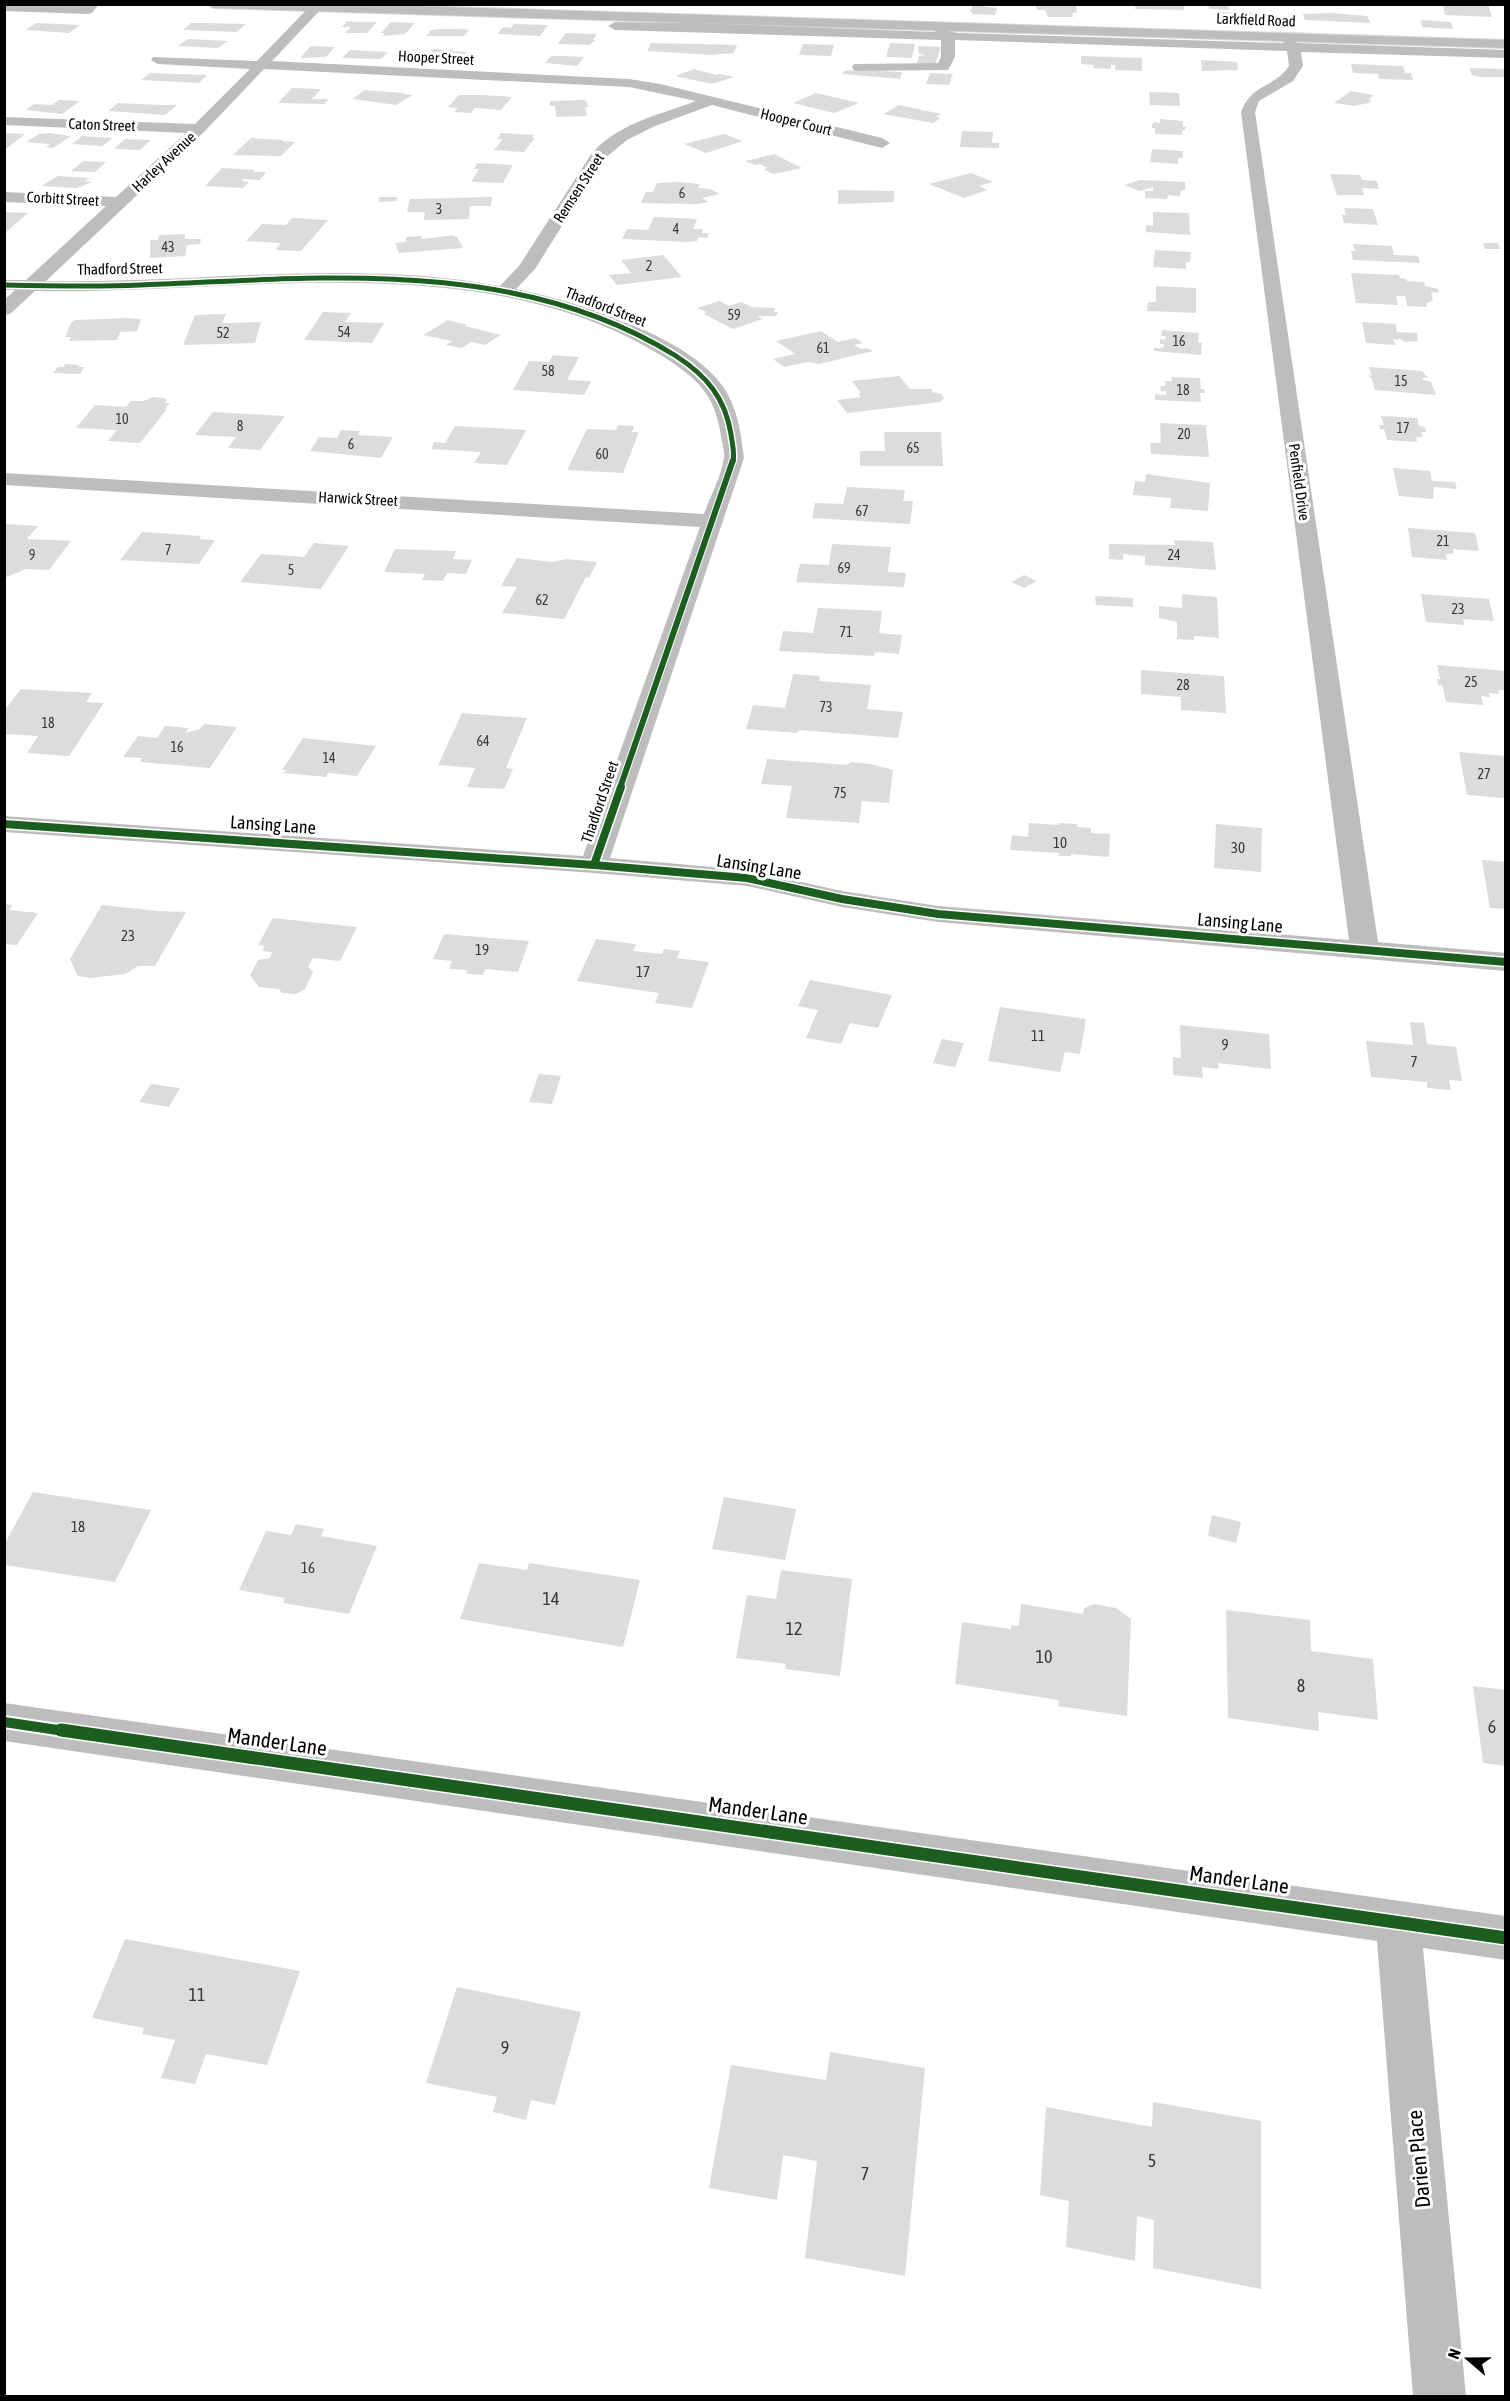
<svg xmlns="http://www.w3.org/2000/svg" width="1510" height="2401" font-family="'Asap Condensed',sans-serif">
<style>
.building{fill:#dcdcdc}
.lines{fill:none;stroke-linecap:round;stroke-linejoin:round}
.major-casing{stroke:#dbdbdb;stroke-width:2}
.minor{fill:#bdbdbd;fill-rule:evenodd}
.major{fill:#bdbdbd;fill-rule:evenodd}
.cycleway-far4-casing{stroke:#fff;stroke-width:8}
.cycleway-far3-casing{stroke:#fff;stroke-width:8}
.cycleway-far2-casing{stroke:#fff;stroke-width:11}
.cycleway-far1-casing{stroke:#fff;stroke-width:14}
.cycleway-casing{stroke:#fff;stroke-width:16}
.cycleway-far4{stroke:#1b5e20;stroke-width:5}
.cycleway-far3{stroke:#1b5e20;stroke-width:6}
.cycleway-far2{stroke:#1b5e20;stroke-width:8}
.cycleway-far1{stroke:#1b5e20;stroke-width:10}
.cycleway{stroke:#1b5e20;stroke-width:13}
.labels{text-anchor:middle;stroke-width:6;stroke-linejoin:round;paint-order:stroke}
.far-number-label{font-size:14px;fill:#373737}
.far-street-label{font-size:15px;fill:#000;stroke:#fff}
.number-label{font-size:15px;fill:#373737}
.street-label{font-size:18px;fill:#000;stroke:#fff}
.near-number-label{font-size:18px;fill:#373737}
.near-street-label{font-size:21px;fill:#000;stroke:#fff}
</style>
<rect width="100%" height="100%" fill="#fff"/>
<!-- building -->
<path class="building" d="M1057,4L1076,6L1077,12L1072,13L1073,17H1048L1045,10H1037L1036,6Z
M1136,4H1184V10L1135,9Z
M1208,4H1228L1229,10L1209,9Z
M1443,4H1488L1492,17L1445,15Z
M973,5L997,8L995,15L972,14V12H970Z
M1220,12L1260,13L1262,18H1221Z
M1331,13L1367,16L1371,23L1305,20L1303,14Z
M1421,20L1451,22L1453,29L1422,27Z
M347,21L357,22H377L367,33H345L351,27H342Z
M391,22L415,23L405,34L382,36L385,33H381Z
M36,23L80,25L69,33L26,30Z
M191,23H206L246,24L237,32L183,30Z
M514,24L548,25L540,36L497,34L503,27L511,28Z
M441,29H459L469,30L464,36H426L431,30Z
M566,33L597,34L593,40H596L589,45L558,44Z
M188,39L228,41L218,48L178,46Z
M651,43L737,45L734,53L712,55L647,51Z
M890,43L915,44L912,58L886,57Z
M803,44L834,45L831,56L799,55Z
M311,46L335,47L326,57L300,58Z
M918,46L941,47L935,64L917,63L919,56L926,55L919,54Z
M433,49L453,50L452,51L467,52L459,61L408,58L414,52H430Z
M350,50L388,52L381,59L342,58Z
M551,56H562L584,57L577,66L545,63Z
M1081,56L1142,58V71L1115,70V65H1111V69L1093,68L1094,65L1081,64Z
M1201,60L1237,62L1238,70L1202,71Z
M1351,64L1403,66L1405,73H1411L1413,80L1379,79L1378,74L1353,73Z
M1469,68L1506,69V77H1481L1472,75Z
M694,69L716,75L720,74L734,77L712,84L675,76Z
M853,70L902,72L900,79L843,74L844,71Z
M150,73L207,75L199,83L141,80Z
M930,73L953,74L949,85L926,84Z
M292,88L321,89L312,99H329L324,104L278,103Z
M364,90L405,93L402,94L413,95L396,105L353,99Z
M1351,91L1374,95L1368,100H1372L1368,103L1354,106L1334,103Z
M1149,92L1179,93L1180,106L1150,105Z
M816,93L859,103L834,113L793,103Z
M459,95H483L512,97L501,110L475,108L471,113L454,112L458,108L448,107Z
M59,100L80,101L62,114L26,110L34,104L52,105Z
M585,100L587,103L588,107H585L587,116L556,117L555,106H550V101Z
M118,103L158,105H177L165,115L108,111Z
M899,105L941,114L936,117L941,118L933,123L883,114Z
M1160,119L1183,121V127H1186L1185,130H1183L1182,135L1155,134V128H1152V125L1154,122L1160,123Z
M962,131L993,132L992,143H999V148L960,147Z
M4,133L25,134L6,149H4Z
M50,133L71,136L53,148L46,147L50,144L26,142L39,134Z
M501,133L534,135L532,138H535L524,152L494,150L503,139H497Z
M724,134L743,141L706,153L684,144Z
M82,136L113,138L102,146L72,144Z
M251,138L283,140L282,141L295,142L281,156L233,155Z
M125,139L151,140L140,150L114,149Z
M1152,149L1183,151V158H1178V164L1150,162Z
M774,154L802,168L773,174L763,169L768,168L760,164L755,165L745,161Z
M83,161L106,162L95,172L71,171Z
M477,163L513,165L503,183L471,182L479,169H474Z
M222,168L255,170L253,172H266L260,180L244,179L242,181L249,182L243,188L205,186Z
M971,173L993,182L979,186L987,190L964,198L929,184Z
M1330,174L1360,175L1362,180L1377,181L1379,189L1362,188L1364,195H1337Z
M58,176L89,178L85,181L92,182L77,188L41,186Z
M1140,180L1185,182V190H1181L1180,196L1168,195L1167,199L1145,198V191H1153V187L1139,191L1124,185Z
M678,182L700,184L698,188L710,189L720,194L702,198L709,202L697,204L641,203L646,192H653L657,183Z
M838,190L894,191V202L838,204Z
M379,197H397V201L379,202Z
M492,197L491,206H470L469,219L424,220L425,212H407L410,199Z
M1344,208L1373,209L1378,225L1344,223L1342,215H1346Z
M4,212L28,213L4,234Z
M1153,212L1189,213L1190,235L1146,232V225L1153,226Z
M654,217L697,219L693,229H703L702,233H709L707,238L699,237L697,241L687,242L622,239L627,229L648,230Z
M292,218L328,220L301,251L275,250L281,243L246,241L262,224L286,225Z
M185,234V239H201L200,244L187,245L185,256L150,258V240H158L159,235Z
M455,235L454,237H457L463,248L399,253L395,243L406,242V237L421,236L422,239Z
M1483,243H1498L1500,249H1485Z
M1353,244L1392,246L1394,255L1418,256L1420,263L1353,260L1351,251H1355Z
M1155,250L1191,252L1190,262H1186V269L1153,267Z
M663,255L682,277L617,285L609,275L631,273L621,260Z
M1351,273L1399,275L1400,278L1406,279L1407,281L1424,282L1425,286L1438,289L1439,293L1431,292L1433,300L1426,304L1427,307L1407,306L1405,296H1396L1398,305L1356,303Z
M1156,286L1196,288V313L1147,311L1148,302H1156Z
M720,301L729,306L741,302L752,307L775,308L774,312H778L776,316H757L763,319L733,329L704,314L706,312L697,308Z
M323,312L351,313L345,322L384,323L372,343L304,340Z
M226,314L222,323L261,322L255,343L183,345L195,315Z
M127,318L141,319L137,331L120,332L117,340L69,341L71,337H65L71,323L75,320Z
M448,320L467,325L465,326L501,335L485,345L471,342L462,348L446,345L452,341L423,335Z
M1362,322L1396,324L1397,332L1417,333L1418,341L1405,342L1399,338V340L1393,339L1395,345L1366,343Z
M1162,330L1199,333L1198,343L1202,342L1201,355L1154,351V348H1163L1164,344H1160V339L1165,340L1166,336H1161Z
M821,331L838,342L855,338L863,343L854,345L861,349L867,348L873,351L819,364L808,362L784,367L773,359L795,354L776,341Z
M553,355L579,357L567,380L591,381L584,395L513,390L529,361L549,362Z
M65,364L79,365L78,367H84L80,374L53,373L58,367H64Z
M1369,367L1422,371L1428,378H1422L1423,380L1431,382L1436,395L1375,390L1372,379L1368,375L1372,376Z
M899,376L910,389H932V392L941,394L944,398L941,402L847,413L837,400L861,397L858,393H861L852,381Z
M1171,377L1200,378L1201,389H1204L1205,393H1200L1201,402L1155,400V394L1166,395V391H1161L1160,386H1165V381H1172Z
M153,397L163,398L167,400L165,403H170L165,409H167L140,443L108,441L117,430L76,428L95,405L126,407L131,401H143Z
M213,412L285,416L260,450L228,448L236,437L195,435Z
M1381,416L1417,418L1419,426L1425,427L1426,432H1421L1423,437H1416L1417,442L1387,440L1384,429H1380L1379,425H1384Z
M1160,423L1206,425L1209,457L1151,454L1150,443H1161Z
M618,425L634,426L632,432H639L623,473L567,470L587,429L616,430Z
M455,426L526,430L507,465L474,463L481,452L431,449L434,442L445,443Z
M341,430L360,431L358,435L393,437L381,458L310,451L319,437L337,438Z
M884,432H941L943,466H860V451H885Z
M1393,468L1430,471L1432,481L1455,482L1457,489L1434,487L1433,499L1399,496Z
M1146,474L1210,483L1208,511L1170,508L1171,498L1133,495L1135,481L1145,482Z
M847,487L905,490L903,501H913L910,524L812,518L815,503L843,504Z
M4,524L38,526L27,539L71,541L49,570L26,569L4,578Z
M1408,528L1475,533L1479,551L1453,549V554H1446L1447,560L1412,557Z
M142,532L201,536L199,539L215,540L199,564L120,560Z
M1174,540L1213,542L1216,570L1145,565V556L1123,554V560L1109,559V544L1175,545Z
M314,543L349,546L321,589L240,582L261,554L304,557Z
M832,544L891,547L888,572L906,573L904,587L796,582L800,564L829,565Z
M395,549L456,551L453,559L472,560L466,574L447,573L443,581L422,580L425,574L384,572Z
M517,558L553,562L566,559L597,562L589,578L586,577L564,619L502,613L517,587L501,586Z
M1024,575L1037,581L1024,588L1011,582Z
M1182,594L1217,597L1219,638L1194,636V640L1177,639V622L1159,618V606L1182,608Z
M1421,594L1489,599L1494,621L1463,619L1464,625L1426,622Z
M1095,596L1133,598V607L1096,605Z
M818,608L882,611L879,633L902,635L899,654L875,652L874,656L779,651L783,631L813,633Z
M1437,665L1506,671V690H1498L1499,694L1489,693L1490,697L1481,696L1483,705L1446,702L1442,685H1438L1437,679H1440Z
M1141,670L1224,676L1226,713L1181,710V697L1141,694Z
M793,674L820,676L819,681L871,685L867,709L903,712L898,738L800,730L797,733L746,729L753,705L785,708Z
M21,689L92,693L86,702L104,703L69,756L27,753L38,736L4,734V711Z
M462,713L527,718L506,768L513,769L504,789L467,787L475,768L438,765Z
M204,724L237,727L210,768L140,762L142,758L123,757L138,736L157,738L165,726L189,728L185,733L200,729Z
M303,738L376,746L357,776L328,773L326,777L283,773L287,770H282Z
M1459,752L1505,756L1506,798L1467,795Z
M767,759L847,765L851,762L871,764L893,770L889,803L862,801L859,823L786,818L792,786L761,784Z
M1029,823L1059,825V823L1077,824V827L1091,828V833L1110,834L1109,857L1071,854V856H1058L1059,853L1010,850L1012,835L1028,837Z
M1216,824L1262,828L1261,872L1214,868Z
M1482,860L1506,862V909L1490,908Z
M4,904L12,905L9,910L38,913L17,945L4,944Z
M102,905L158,911L186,912L155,966H138L125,974L90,978L78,976L70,959Z
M273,918L357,927L340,961L313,958L308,967L313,972L305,989L296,994L282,993L279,989L259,987L250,975L258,960L270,958L272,952L262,951L265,946L258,945Z
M444,934L529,941L518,972L486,969L483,975L466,974L467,970L449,969L452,961L433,959Z
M596,939L636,944L633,951L662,954L664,949L680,951L677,958L709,962L692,1008L655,1003L659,993L577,981Z
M810,980L892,995L878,1028L850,1023L841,1044L806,1038L818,1010L798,1006Z
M1000,1007L1086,1019L1080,1054L1065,1052L1060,1072L988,1061Z
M1410,1022L1424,1023L1427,1044L1456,1047L1462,1081L1449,1080L1451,1090L1427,1088V1082L1371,1077L1366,1041L1413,1045Z
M1180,1025L1269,1034L1271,1069L1218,1063L1219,1069L1202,1067L1203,1078L1173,1075V1057L1181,1058Z
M942,1039L964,1043L955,1067L933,1063Z
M539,1074L561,1076L552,1104L529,1102Z
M151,1084L180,1088L169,1107L139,1102Z
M33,1492L151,1510L115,1582L4,1565V1545Z
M724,1497L796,1509L785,1560L712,1549Z
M1212,1515L1241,1522L1236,1543L1208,1536Z
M296,1524L324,1529L321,1536L377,1546L349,1614L283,1603L285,1598L239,1590L266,1531L291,1535Z
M479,1563L527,1570L529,1563L640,1580L623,1647L460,1619Z
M781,1570L852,1579L840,1676L785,1669L786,1664L736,1658L747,1595L776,1599Z
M1021,1604L1083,1614L1084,1608L1095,1604L1116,1608L1131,1619L1127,1716L1058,1706L1059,1700L955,1684L962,1622L1011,1629V1625L1019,1626Z
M1226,1610L1310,1620L1311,1651L1373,1659L1378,1720L1318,1712L1319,1731L1228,1718Z
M1473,1686L1506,1690V1766L1483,1763Z
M125,1939L300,1971L267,2065L206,2054L195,2084L161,2078L175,2040L142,2034L144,2028L92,2018Z
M457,1987L581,2012L555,2105L531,2100L526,2120L493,2112L497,2097L426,2083Z
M830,2052L925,2068L905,2276L805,2258L817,2161L783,2155L777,2200L709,2188L731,2065L826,2080Z
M1153,2102L1261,2121V2289L1153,2268L1154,2220L1137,2216L1135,2261L1066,2247L1069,2201L1040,2195L1046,2107L1152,2127Z"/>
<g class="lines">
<defs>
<path id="major" d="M207,4H354L1506,40V48L213,8Z"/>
</defs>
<!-- major casing -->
<use href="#major" class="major-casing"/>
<!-- minor -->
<path class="minor" d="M4,4H99L92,13L87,14L4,11Z
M312,4H326L272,61L629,79L660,84L882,138L890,143L882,148L712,105L655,126L627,140L604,159L535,269L516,289C575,301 690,336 724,388C738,409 741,434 744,458L610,858L747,870L842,891L938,906L1349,940L1241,112C1252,83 1273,89 1289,66L1287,51L955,40V57L948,70L859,71L854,70L852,67L854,64L938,63L941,57V40L615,30L608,26L615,22L683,23L680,19L687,15L692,16L698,23L935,32L939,24L944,23L951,27L948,31L958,33L1284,43L1281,38L1288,34L1293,35L1297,43L1506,50V58L1301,52L1303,66L1293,81L1259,101L1255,112L1378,942L1506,953V971L938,922L842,907L747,886L594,873L4,832V816L583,856L700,527L4,485V473L704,514C710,497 721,477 724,458C725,452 722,443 721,436C715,394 697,378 662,356C482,244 236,295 35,291L10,314L4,315V300L15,290H4V280H26L106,206L4,202V192L116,197L186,133L4,125V117L195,124L250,69L158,64L151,60L153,57L257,61ZM264,69L629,87L696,101C660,115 614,124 590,156L519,266L500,286C350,258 197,284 46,281L204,132Z
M4,1703L1506,1916V1960L1423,1948L1466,2396H1413L1377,1941L4,1741Z"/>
<!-- major -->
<use href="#major" class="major"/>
<defs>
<path id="cycleway-far4" d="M4,285C49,286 95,287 140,285C318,278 517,256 676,356C707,376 725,398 731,434C732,443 735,453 733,461"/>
<path id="cycleway-far3" d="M620,788L733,460"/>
<path id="cycleway-far2" d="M4,824L594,865L747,878L842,899L938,914L1506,962
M594,865L621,787"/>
<path id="cycleway-far1" d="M4,1722L71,1732"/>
<path id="cycleway" d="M61,1730L1506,1938"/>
</defs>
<!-- cycleway-far4 casing -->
<use href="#cycleway-far4" class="cycleway-far4-casing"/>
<!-- cycleway-far3 casing -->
<use href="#cycleway-far3" class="cycleway-far3-casing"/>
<!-- cycleway-far2 casing -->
<use href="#cycleway-far2" class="cycleway-far2-casing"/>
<!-- cycleway-far1 casing -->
<use href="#cycleway-far1" class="cycleway-far1-casing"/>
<!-- cycleway casing -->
<use href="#cycleway" class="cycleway-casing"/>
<!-- cycleway-far4 -->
<use href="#cycleway-far4" class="cycleway-far4"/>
<!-- cycleway-far3 -->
<use href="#cycleway-far3" class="cycleway-far3"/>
<!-- cycleway-far2 -->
<use href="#cycleway-far2" class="cycleway-far2"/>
<!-- cycleway-far1 -->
<use href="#cycleway-far1" class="cycleway-far1"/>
<!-- cycleway -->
<use href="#cycleway" class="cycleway"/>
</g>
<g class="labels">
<!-- far-number labels -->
<g class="far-number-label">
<text x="682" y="198">6</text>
<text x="439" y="214">3</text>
<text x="676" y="234">4</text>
<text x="168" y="252">43</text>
<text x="649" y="271">2</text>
<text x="734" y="320">59</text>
<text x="344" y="337">54</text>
<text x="223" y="338">52</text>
<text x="1179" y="346">16</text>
<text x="823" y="353">61</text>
<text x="548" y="376">58</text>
<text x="1401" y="386">15</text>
<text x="1183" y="395">18</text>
<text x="122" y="424">10</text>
<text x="240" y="431">8</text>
<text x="1403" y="433">17</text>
<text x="1184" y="439">20</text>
<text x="351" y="449">6</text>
<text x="913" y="453">65</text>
<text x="602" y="459">60</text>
<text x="862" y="516">67</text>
<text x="1443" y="546">21</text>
<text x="168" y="555">7</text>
<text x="32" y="560">9</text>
<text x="1174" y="560">24</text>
<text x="844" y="573">69</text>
<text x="291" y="575">5</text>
<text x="542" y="605">62</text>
<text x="1458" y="614">23</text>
<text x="846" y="637">71</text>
<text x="1471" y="687">25</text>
<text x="1183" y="690">28</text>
<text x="826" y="712">73</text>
<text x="48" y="728">18</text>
<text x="483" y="746">64</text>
<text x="177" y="752">16</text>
<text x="329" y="763">14</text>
<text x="1484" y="779">27</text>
<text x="840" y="798">75</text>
</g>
<!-- far-street labels -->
<g class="far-street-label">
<text transform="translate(1256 20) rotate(2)" y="5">Larkfield Road</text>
<text transform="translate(436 58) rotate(3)" y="5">Hooper Street</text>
<text transform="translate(796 122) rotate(14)" y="5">Hooper Court</text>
<text transform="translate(102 125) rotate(2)" y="5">Caton Street</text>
<text transform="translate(164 162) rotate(-43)" y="5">Harley Avenue</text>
<text transform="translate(579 188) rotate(-57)" y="5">Remsen Street</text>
<text transform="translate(63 199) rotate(3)" y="5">Corbitt Street</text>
<text transform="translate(120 269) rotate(-1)" y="5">Thadford Street</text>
<text transform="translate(606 307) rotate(21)" y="5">Thadford Street</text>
<text transform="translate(1299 482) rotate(82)" y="5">Penfield Drive</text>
<text transform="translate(358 499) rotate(3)" y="5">Harwick Street</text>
<text transform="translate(600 802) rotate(-71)" y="5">Thadford Street</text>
</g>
<!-- number labels -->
<g class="number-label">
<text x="1060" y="848">10</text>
<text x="1238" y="853">30</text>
<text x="128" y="941">23</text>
<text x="482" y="955">19</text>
<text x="643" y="977">17</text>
<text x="1038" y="1041">11</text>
<text x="1225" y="1050">9</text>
<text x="1414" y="1067">7</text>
<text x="78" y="1532">18</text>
<text x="308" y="1573">16</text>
</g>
<!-- street labels -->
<g class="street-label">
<text transform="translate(273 825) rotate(4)" y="6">Lansing Lane</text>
<text transform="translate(759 867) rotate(9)" y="6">Lansing Lane</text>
<text transform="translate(1240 923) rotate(5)" y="6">Lansing Lane</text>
</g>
<!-- near-number labels -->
<g class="near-number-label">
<text x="551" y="1605">14</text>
<text x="794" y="1635">12</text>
<text x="1044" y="1663">10</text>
<text x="1301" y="1692">8</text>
<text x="1492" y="1733">6</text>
<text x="197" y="2001">11</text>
<text x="505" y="2054">9</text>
<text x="1152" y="2167">5</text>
<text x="865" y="2180">7</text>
</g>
<!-- near-street labels -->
<g class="near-street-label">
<text transform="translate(277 1742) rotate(8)" y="7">Mander Lane</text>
<text transform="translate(758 1811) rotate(8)" y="7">Mander Lane</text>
<text transform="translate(1239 1880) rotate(8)" y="7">Mander Lane</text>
<text transform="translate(1419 2159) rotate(-95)" y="7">Darien Place</text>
</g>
</g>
<!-- border -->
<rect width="1510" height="2401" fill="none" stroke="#000000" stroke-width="12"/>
<!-- north arrow -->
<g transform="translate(1468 2359) rotate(290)" stroke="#ffffff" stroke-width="4.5" paint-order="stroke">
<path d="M0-4.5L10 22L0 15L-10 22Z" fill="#000000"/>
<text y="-9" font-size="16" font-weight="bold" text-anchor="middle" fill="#000000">N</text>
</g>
</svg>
